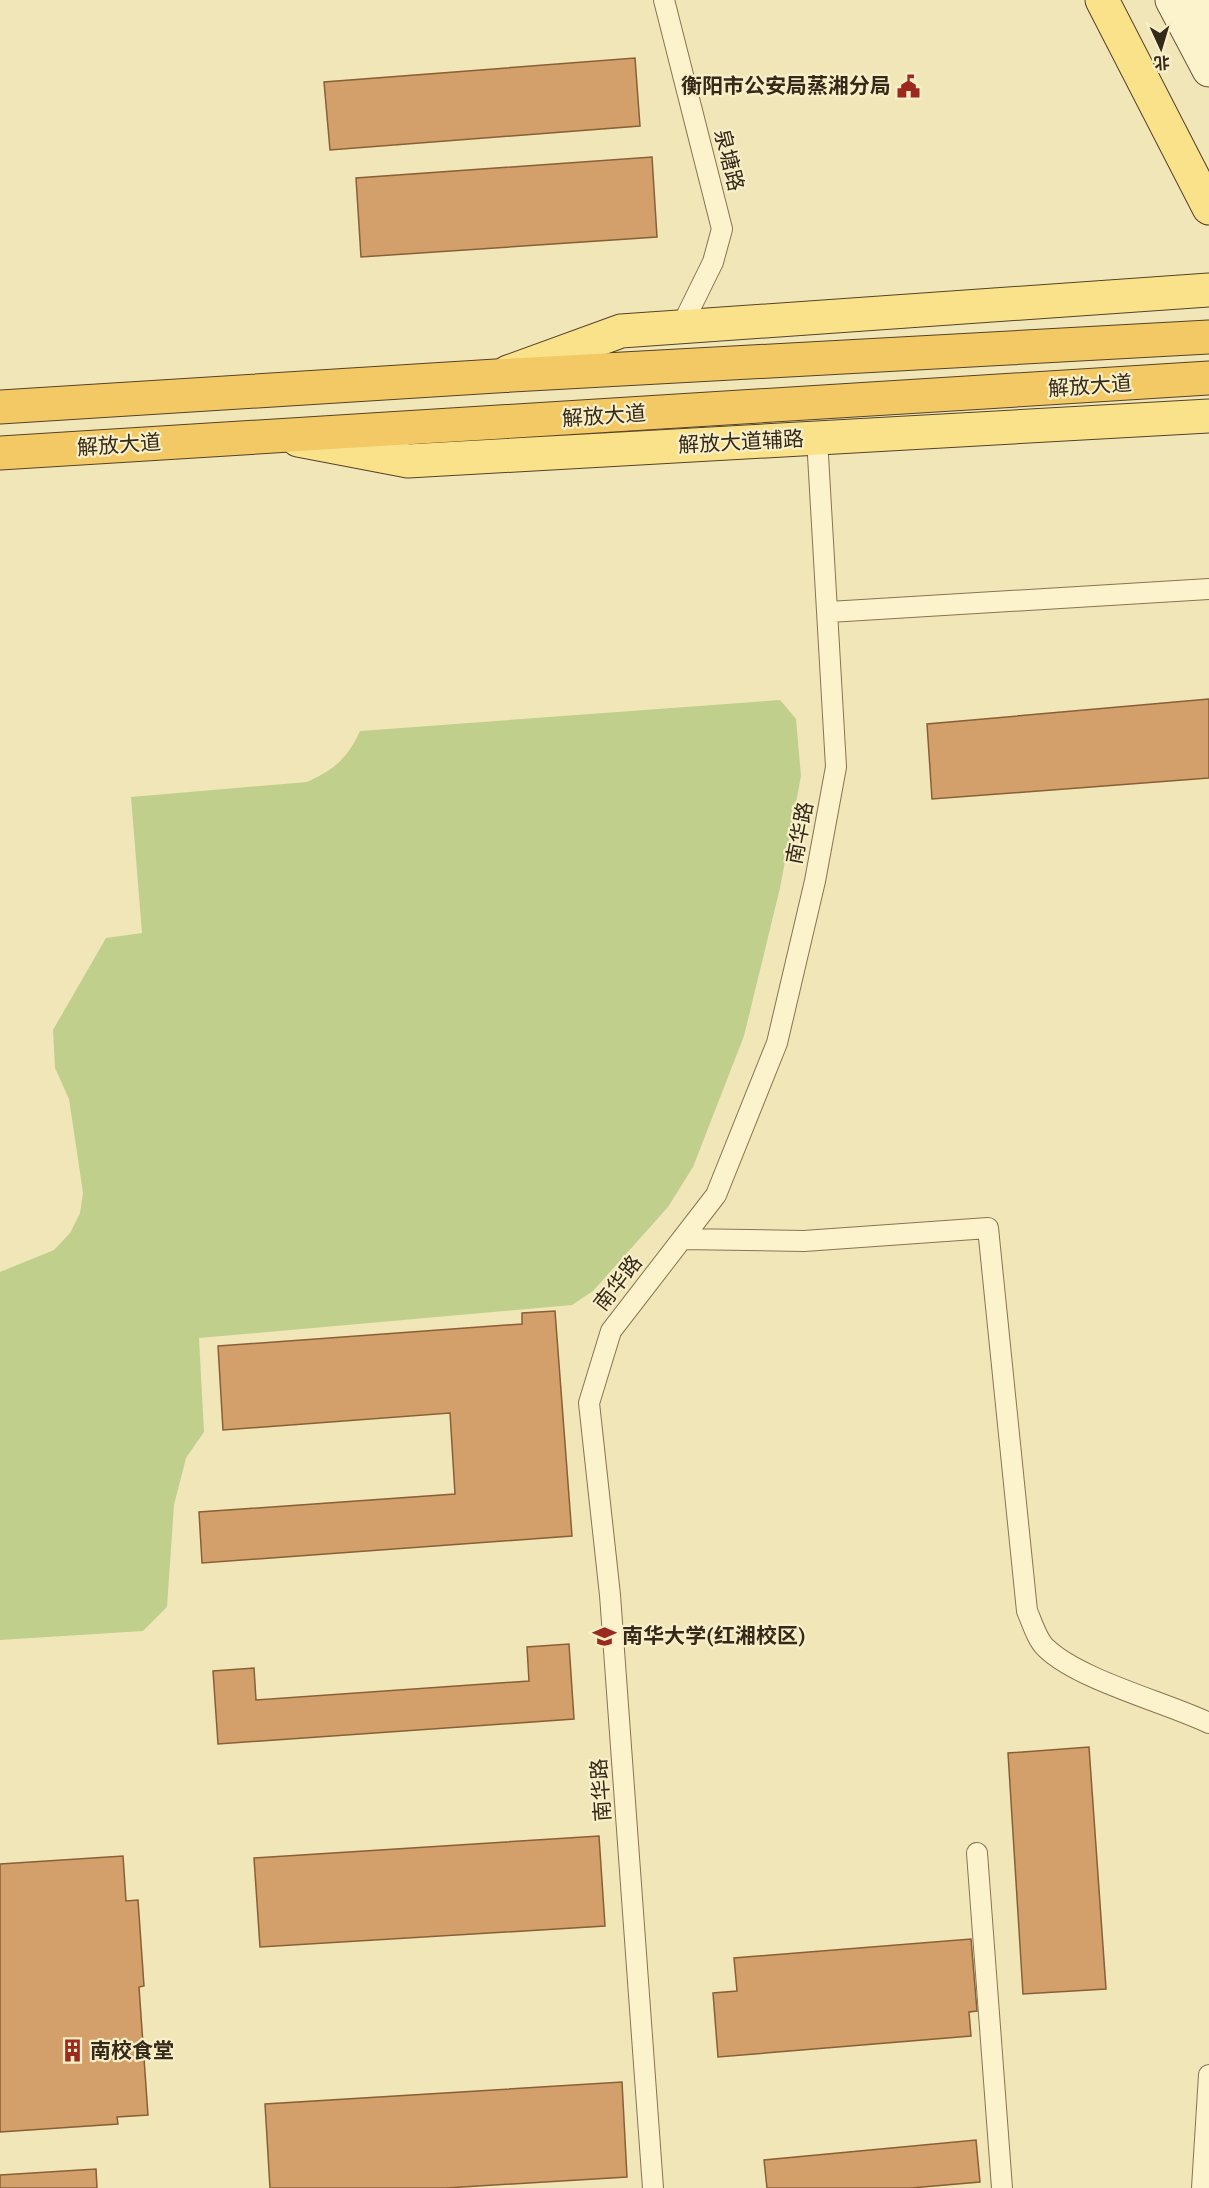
<svg xmlns="http://www.w3.org/2000/svg" width="1209" height="2188" font-family="'Source Serif 4','Noto Sans SC',serif">
<style>
.green{fill:#c1cf8c}
.building{fill:#d3a06b;stroke:#895f36;stroke-width:1.5}
.lines{fill:none;stroke-linecap:round;stroke-linejoin:round}
.service-casing{stroke:#887452;stroke-width:22}
.secondary-casing{stroke:#695536;stroke-width:35}
.primary-casing{stroke:#554128;stroke-width:35}
.trunk-casing{stroke:#554128;stroke-width:35}
.service{stroke:#fcf2cc;stroke-width:20}
.secondary{stroke:#fcf2cc;stroke-width:33}
.primary{stroke:#fae28b;stroke-width:33}
.trunk{stroke:#f2c965;stroke-width:33}
.labels{text-anchor:middle;stroke-width:4.5;stroke-linejoin:round;paint-order:stroke}
.poi-label{font-size:21px;font-weight:bold;fill:#352919;stroke:#f8efc8;text-anchor:start}
.street-label{font-size:21px;fill:#352919;stroke:#f8efc8}
</style>
<rect width="100%" height="100%" fill="#f1e6b8"/>
<!-- green -->
<path class="green" d="M780,700L796,719L801,776L780,888L744,1036L693,1167L668,1207L593,1291L572,1305L199,1338L204,1432L186,1458L174,1505L167,1607L143,1631L0,1640V1272L54,1250L70,1233L80,1213L83,1193L69,1099L55,1068L53,1030L106,938L142,933L131,797L307,782C335,769 347,759 360,731Z"/>
<!-- building -->
<path class="building" d="M635,58L640,126L330,150L324,82Z
M652,157L657,237L361,257L356,178Z
M1209,699V778L932,799L927,724Z
M555,1311L572,1536L202,1563L199,1512L455,1494L450,1413L223,1430L218,1346L522,1324V1313Z
M569,1644L574,1719L218,1744L213,1671L254,1668L256,1700L529,1681L527,1647Z
M1089,1747L1106,1989L1023,1994L1008,1753Z
M599,1836L605,1926L260,1947L254,1858Z
M123,1856L126,1901L138,1900L144,1986L139,1987L148,2115L117,2117L118,2124L0,2132V1864Z
M971,1939L977,2011L969,2012L971,2036L718,2057L713,1993L737,1991L734,1958Z
M622,2082L627,2177L446,2188H270L265,2104Z
M976,2140L980,2182L911,2188H767L764,2160Z
M96,2169L97,2188H0V2175Z"/>
<g class="lines">
<defs>
<path id="service" d="M664,0L722,229L713,262L681,327
M829,612L1209,589
M682,1239L804,1241L988,1228L1027,1611C1032,1622 1037,1640 1046,1648C1079,1680 1165,1702 1209,1723
M977,1853L1002,2188
M653,2188L610,1595L589,1403L611,1331L716,1195L777,1043L815,881L836,767L817,438
M1202,2188L1209,2075"/>
<path id="secondary" d="M1172,0L1209,70
M1198,0L1209,20"/>
<path id="primary" d="M1102,0L1209,208
M508,372L621,331L1209,290
M298,440L408,461L1209,416"/>
<path id="trunk" d="M0,407L496,376L1209,337
M0,453L1209,378"/>
</defs>
<!-- service casing -->
<use href="#service" class="service-casing"/>
<!-- secondary casing -->
<use href="#secondary" class="secondary-casing"/>
<!-- primary casing -->
<use href="#primary" class="primary-casing"/>
<!-- trunk casing -->
<use href="#trunk" class="trunk-casing"/>
<!-- service -->
<use href="#service" class="service"/>
<!-- secondary -->
<use href="#secondary" class="secondary"/>
<!-- primary -->
<use href="#primary" class="primary"/>
<!-- trunk -->
<use href="#trunk" class="trunk"/>
</g>
<!-- icons -->
<defs>
<symbol id="civic-bare" viewBox="-9 -9 18 18"><path d="M-.6-6.5H3V-4.5H.6V-3L4-1V1h2V6H-6V1h2V-1L-.6-3ZM-1.2 2.5V6h2.4V2.5Z" fill="#9c291e" stroke="#f8efc8" stroke-width="2.5" paint-order="stroke"/></symbol>
<symbol id="university-bare" viewBox="-9 -9 18 18"><path d="M0-5L7-2L0 1L-7-2ZM-4 1L0 2.5L4 1V4Q0 6-4 4Z" fill="#9c291e" stroke="#f8efc8" stroke-width="2.5" paint-order="stroke"/></symbol>
<symbol id="building-bare" viewBox="-9 -9 18 18"><path d="M-4-6H4V6H1V3H-1V6H-4ZM-2.5-4.3h1.7v1.8h-1.7ZM.8-4.3h1.7v1.8H.8ZM-2.5-1h1.7V.8h-1.7ZM.8-1h1.7V.8H.8Z" fill="#9c291e" stroke="#f8efc8" stroke-width="2.5" paint-order="stroke"/></symbol>
</defs>
<g fill-rule="evenodd">
<use href="#civic-bare" x="892" y="70" width="33" height="33"/>
<use href="#university-bare" x="588" y="1620" width="33" height="33"/>
<use href="#building-bare" x="56" y="2034" width="33" height="33"/>
</g>
<g class="labels">
<!-- poi labels -->
<g class="poi-label">
<text x="891" y="93" text-anchor="end">衡阳市公安局蒸湘分局</text>
<text x="622" y="1643">南华大学(红湘校区)</text>
<text x="90" y="2058">南校食堂</text>
</g>
<!-- street labels -->
<g class="street-label">
<text transform="translate(729 160) rotate(76)" y="7">泉塘路</text>
<text transform="translate(1090 386) rotate(-4)" y="7">解放大道</text>
<text transform="translate(604 416) rotate(-4)" y="7">解放大道</text>
<text transform="translate(741 442) rotate(-3)" y="7">解放大道辅路</text>
<text transform="translate(119 445) rotate(-4)" y="7">解放大道</text>
<text transform="translate(800 833) rotate(-79)" y="7">南华路</text>
<text transform="translate(618 1283) rotate(-52)" y="7">南华路</text>
<text transform="translate(601 1790) rotate(-94)" y="7">南华路</text>
</g>
</g>
<!-- north arrow -->
<g transform="translate(1161 48) rotate(176)" stroke="#f8efc8" stroke-width="4.5" paint-order="stroke">
<path d="M0-4.5L10 22L0 15L-10 22Z" fill="#352919"/>
<text y="-9" font-size="16" font-weight="bold" text-anchor="middle" fill="#352919">北</text>
</g>
</svg>
